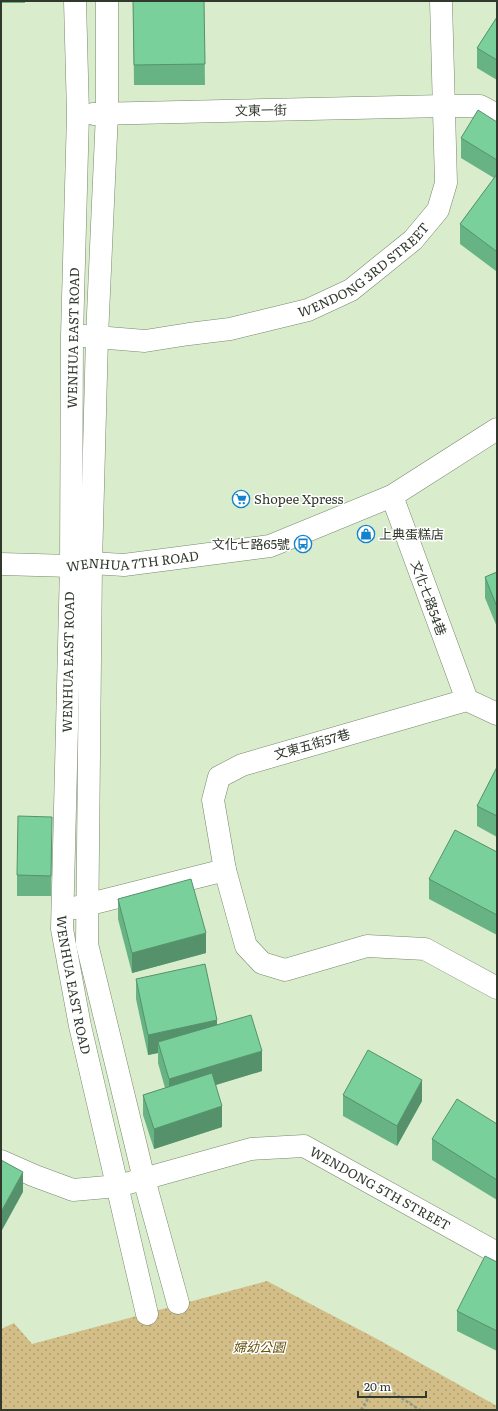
<svg xmlns="http://www.w3.org/2000/svg" width="498" height="1411" font-family="Literata,'Noto Sans TC',serif">
<style>
.grass{fill:url(#grass-dots)}
.lines{fill:none;stroke-linecap:round;stroke-linejoin:round}
.minor-casing{stroke:#77886b;stroke-width:23}
.path{stroke:#8e9c85;stroke-width:2.5;stroke-dasharray:3 2;stroke-linecap:butt}
.minor{stroke:#fff;stroke-width:22}
.wall{fill:#68b384}
.shaded-wall{fill:#55926c}
.building{fill:#79d09a;stroke:#55926c}
.labels{text-anchor:middle;stroke-width:3;stroke-linejoin:round;paint-order:stroke}
.street-label{font-size:13px;fill:#31392d;stroke:#fff}
.poi-label{font-size:13px;fill:#31392d;stroke:#fff;text-anchor:start}
.park-label{font-size:13px;font-style:italic;fill:#664f07;stroke:#fff}
</style>
<defs>
<pattern id="grass-dots" width="8" height="8" patternUnits="userSpaceOnUse"><rect width="8" height="8" fill="#d4be88"/><path d="M2 2h.1M6 6h.1" fill="none" stroke="#ad9b70" stroke-width="1.8" stroke-linecap="round"/></pattern>
</defs>
<rect width="100%" height="100%" fill="#d9edcd"/>
<!-- grass -->
<path class="grass" d="M267,1281L379,1340L497,1406V1410H1V1329L14,1323L32,1344Z"/>
<g class="lines">
<defs>
<g id="minor">
<path id="s1" d="M75,1L78,114L72,336L71,566L62,929L80,1026L147,1314"/>
<path d="M107,1V113L97,337L91,563L87,944L144,1179L178,1303"/>
<path d="M93,114L444,106H480L497,115"/>
<path id="s2" d="M84,336L145,341L189,334L230,329L308,310L351,290L413,240L438,210L446,183L441,1"/>
<path d="M392,496L467,700"/>
<path id="s3" d="M1,564L71,566L91,563L124,565L270,546L392,496L497,429"/>
<path d="M497,714L467,700L242,765L219,777L213,800L225,870L246,946L262,963L285,970L367,946L425,949L497,988"/>
<path d="M74,908L225,870"/>
<path id="s4" d="M1,1161L35,1176L73,1190L118,1186L251,1149L304,1146L497,1253"/>
</g>
</defs>
<!-- minor casing -->
<use href="#minor" class="minor-casing"/>
<!-- path -->
<path class="path" d="M361,1410L378,1383L420,1410"/>
<!-- minor -->
<use href="#minor" class="minor"/>
</g>
<!-- wall -->
<path class="wall" d="M1,1H25V3H1Z
M133,1H204L205,85H134Z
M497,17V80L477,68V48Z
M497,122V269L496,271L460,244V224L494,178L461,158V138Z
M497,572V627L485,598V577Z
M497,767V837L477,826V806Z
M52,837L51,896H17V875Z
M497,852V935L429,899V879Z
M118,899L206,953L132,973L118,919Z
M136,979L217,1025L262,1071L216,1085L222,1127L154,1149L143,1115V1095L165,1088L158,1063V1053L148,1055L136,999Z
M343,1095L422,1101L397,1146L343,1116Z
M497,1124V1200L432,1160V1139Z
M497,1262V1351L457,1331V1311Z"/>
<!-- shaded-wall -->
<path class="shaded-wall" d="M497,249V269L496,271V251Z
M206,933V953L132,973V953Z
M217,1020V1040L158,1042V1053L148,1055V1035Z
M262,1051V1071L169,1099V1079Z
M422,1080V1101L397,1146V1126Z
M222,1106V1127L154,1149V1129Z
M23,1172V1192L1,1232V1212Z"/>
<!-- building -->
<path class="building" d="M133,1H204L205,64L134,65Z
M497,17V60L477,48Z
M478,110L497,122V160L461,138Z
M497,174V249L496,251L460,224Z
M497,572V607L485,577Z
M497,767V816L477,806Z
M18,816L52,817L51,876L17,875Z
M455,830L497,852V915L429,879Z
M191,879L206,933L132,953L118,899Z
M205,964L217,1020L148,1035L136,979Z
M251,1015L262,1051L169,1079L158,1042Z
M368,1050L422,1080L397,1126L343,1095Z
M212,1073L222,1106L154,1129L143,1095Z
M457,1099L497,1124V1180L432,1139Z
M1,1160L23,1172L1,1212Z
M485,1256L497,1262V1331L457,1311Z"/>
<!-- icons -->
<defs>
<symbol id="supermarket-ring" viewBox="-11 -11 22 22"><circle r="9.5" fill="#fff" stroke="#1483cd" stroke-width="1.5"/><path d="M-6-5.5h2.5l.6 2H6L4.5 2H-2.5L-4.4-4H-6ZM-1.5 3.2a1.3 1.3 0 1 0 .1 0ZM3 3.2a1.3 1.3 0 1 0 .1 0Z" fill="#1483cd"/></symbol>
<symbol id="shop-ring" viewBox="-11 -11 22 22"><circle r="9.5" fill="#fff" stroke="#1483cd" stroke-width="1.5"/><path d="M-5-2.5h2.3a2.7 3.5 0 0 1 5.4 0H5L5.5 6h-11ZM-1.5-2.5h3a1.5 2.3 0 0 0-3 0Z" fill="#1483cd"/></symbol>
<symbol id="bus-ring" viewBox="-11 -11 22 22"><circle r="9.5" fill="#fff" stroke="#1483cd" stroke-width="1.5"/><path d="M-5-6H5V4H4V6H2V4H-2V6H-4V4H-5ZM-3.5-4V0h7V-4ZM-3.5 1.2v1.5H-2V1.2ZM2 1.2v1.5H3.5V1.2Z" fill="#1483cd"/></symbol>
</defs>
<g fill-rule="evenodd">
<use href="#supermarket-ring" x="231" y="489" width="20" height="20"/>
<use href="#shop-ring" x="356" y="524" width="20" height="20"/>
<use href="#bus-ring" x="293" y="534" width="20" height="20"/>
</g>
<g class="labels">
<!-- street labels -->
<g class="street-label">
<text transform="translate(261 110) rotate(-1)" y="5">文東一街</text>
<text dy="5" stroke="none"><textPath href="#s2" startOffset="296">WENDONG 3RD STREET</textPath></text>
<text transform="translate(73 338) rotate(-89)" y="5">WENHUA EAST ROAD</text>
<text dy="5" stroke="none"><textPath href="#s3" startOffset="132">WENHUA 7TH ROAD</textPath></text>
<text transform="translate(429 598) rotate(70)" y="5">文化七路54巷</text>
<text transform="translate(68 662) rotate(-89)" y="5">WENHUA EAST ROAD</text>
<text transform="translate(312 744) rotate(-16)" y="5">文東五街57巷</text>
<text dy="5" stroke="none"><textPath href="#s1" startOffset="985">WENHUA EAST ROAD</textPath></text>
<text dy="5" stroke="none"><textPath href="#s4" startOffset="401">WENDONG 5TH STREET</textPath></text>
</g>
<!-- poi labels -->
<g class="poi-label">
<text x="254" y="504">Shopee Xpress</text>
<text x="379" y="539">上典蛋糕店</text>
<text x="290" y="549" text-anchor="end">文化七路65號</text>
</g>
<!-- park labels -->
<g class="park-label">
<text x="259" y="1352">婦幼公園</text>
</g>
</g>
<!-- border -->
<rect width="498" height="1411" fill="none" stroke="#31392d" stroke-width="4"/>
<!-- scale -->
<path d="M358 1391v6h68v-6" fill="none" stroke="#31392d" stroke-width="2"/>
<text x="364" y="1391" font-size="12" fill="#31392d" stroke="#ffffff" stroke-width="3" paint-order="stroke">20 m</text>
</svg>
